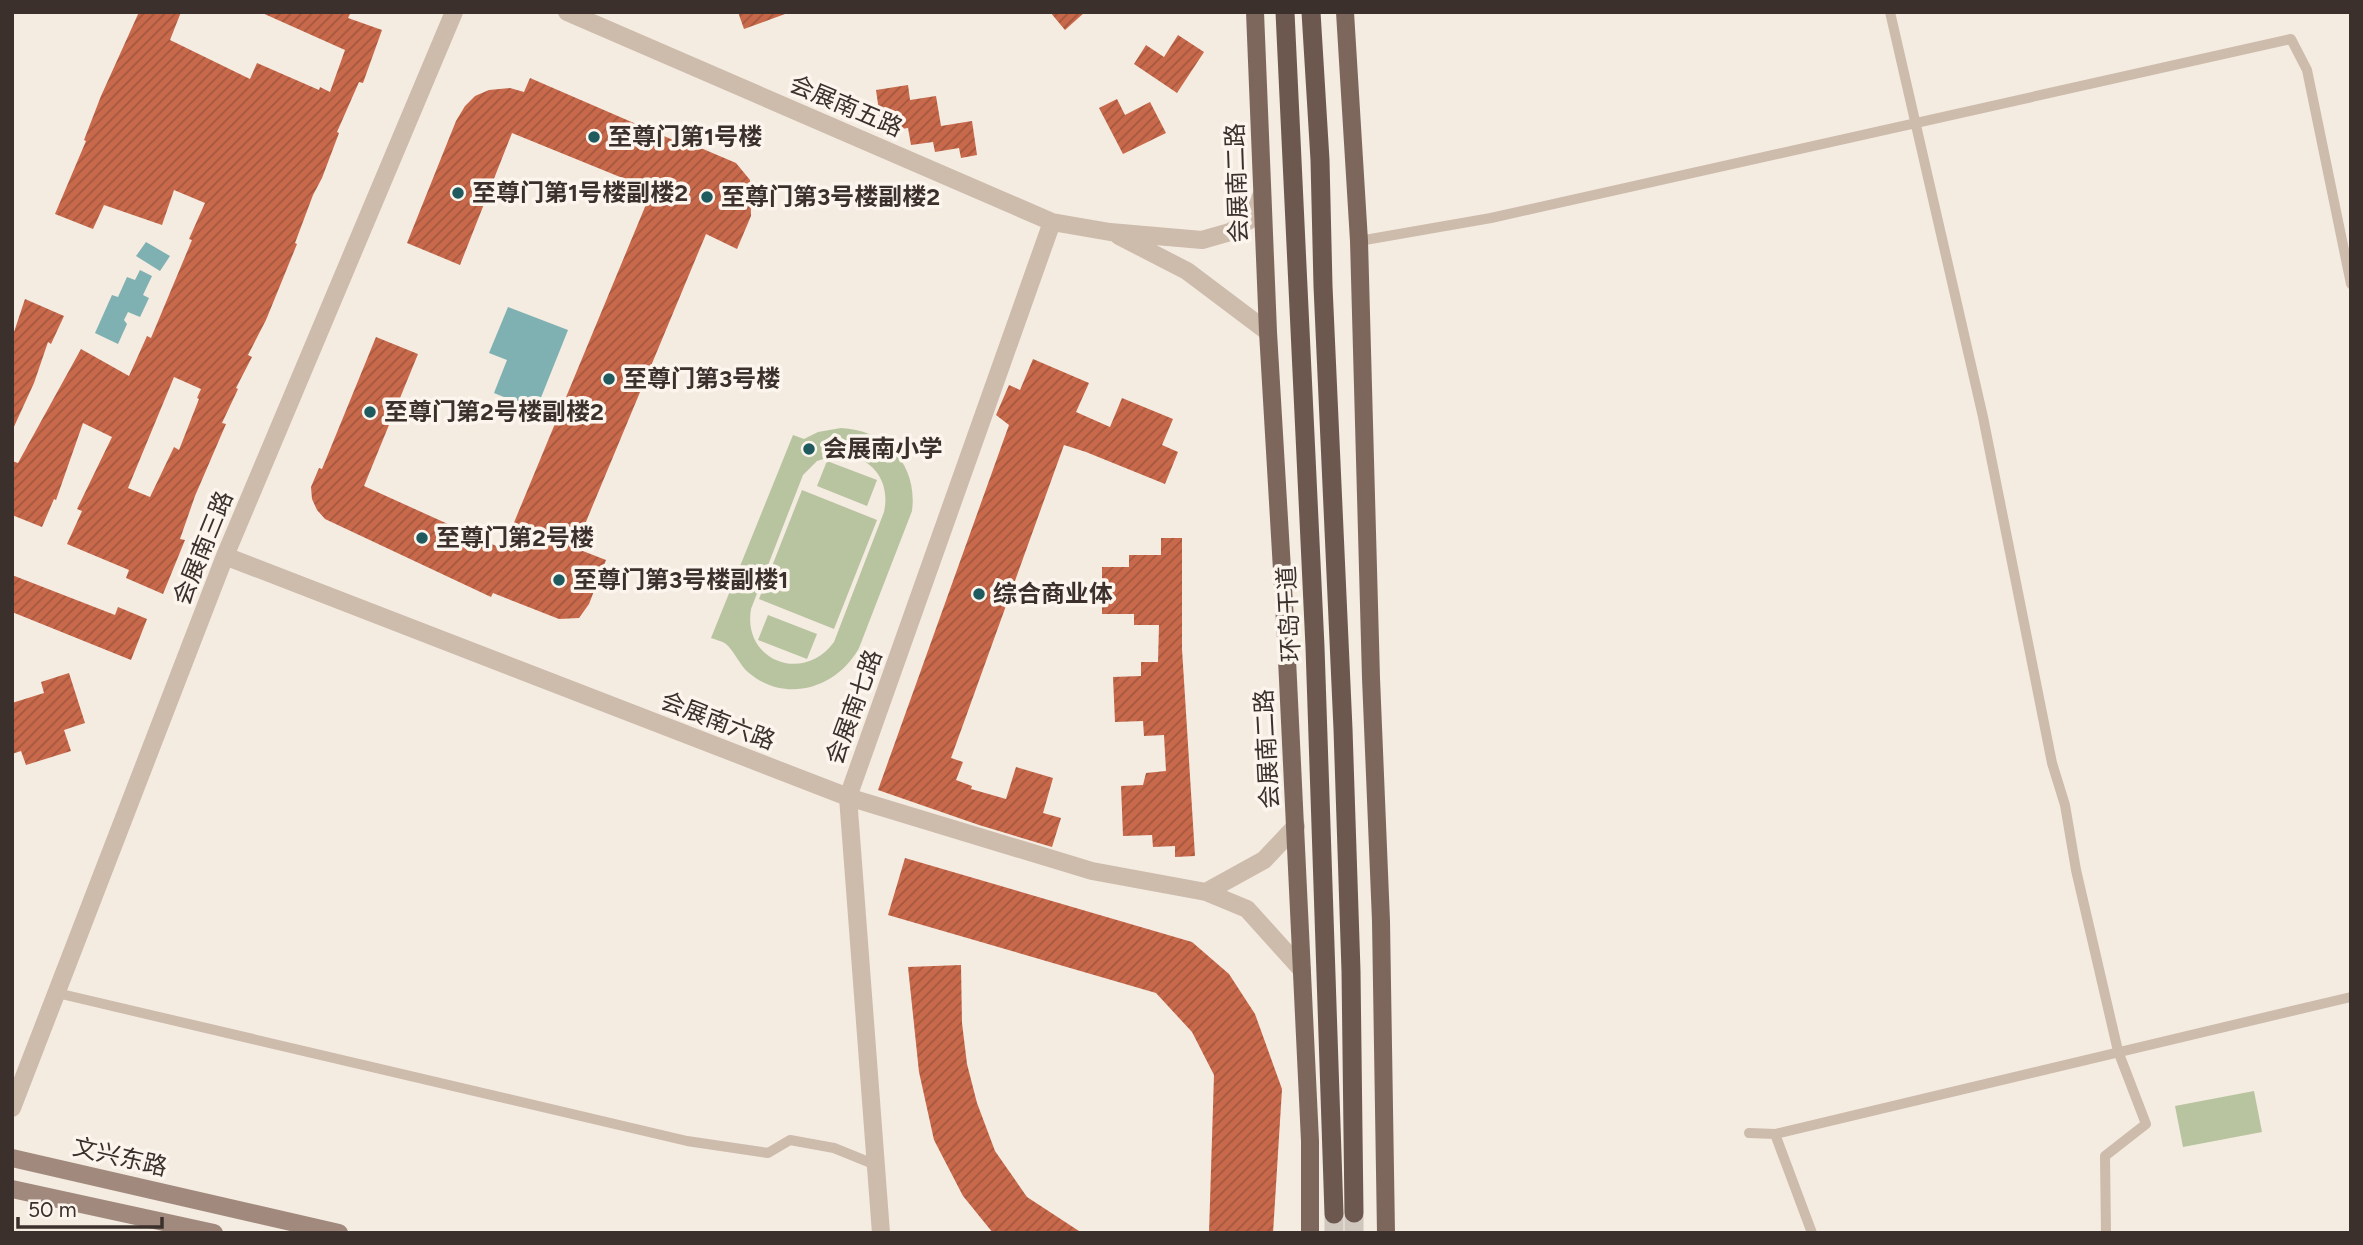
<svg xmlns="http://www.w3.org/2000/svg" width="2363" height="1245" font-family="Figtree,'Noto Sans SC',sans-serif">
<style>
.garden{fill:#b8c4a0;fill-rule:evenodd}
.water{fill:#7fb0b2}
.building{fill:url(#building-hatch);fill-rule:evenodd}
.lines{fill:none;stroke-linecap:round;stroke-linejoin:round}
.trunk-tunnel{stroke:#cfc6bd;stroke-width:19;stroke-dasharray:19 10;stroke-linecap:butt}
.service{stroke:#cdbbac;stroke-width:10}
.minor{stroke:#cdbbac;stroke-width:18}
.secondary{stroke:#a18a7d;stroke-width:18}
.primary{stroke:#7d675c;stroke-width:18}
.trunk{stroke:#6c584f;stroke-width:19}
.poi-dot{fill:#1f5a5e;stroke:#fbf5ee;stroke-width:2.5}
.labels{text-anchor:middle;stroke-width:7;stroke-linejoin:round;paint-order:stroke}
.street-label{font-size:24px;fill:#3b302b;stroke:#fbf5ee}
.poi-label{font-size:24px;font-weight:bold;fill:#3b302b;stroke:#fbf5ee;text-anchor:start}
</style>
<defs>
<pattern id="building-hatch" width="6" height="6" patternUnits="userSpaceOnUse" patternTransform="scale(1.75)"><rect width="6" height="6" fill="#c8694b"/><path d="M-1 1l2-2M0 6l6-6M5 7l2-2" fill="none" stroke="#a4573f"/></pattern>
</defs>
<rect width="100%" height="100%" fill="#f4ebe1"/>
<!-- garden -->
<path class="garden" d="M841,428C886,430 918,465 912,511L859,648C837,688 786,704 749,673C740,666 733,649 726,644C722,641 716,640 711,638L793,435L804,439L818,432ZM840,454C872,456 891,481 884,512L834,642C804,684 742,661 751,609L803,475L817,461Z
M827,461L877,480L867,506L817,486Z
M802,490L877,520L834,629L759,599Z
M768,615L817,634L807,659L758,640Z
M2254,1091L2262,1132L2183,1147L2175,1106Z"/>
<!-- water -->
<path class="water" d="M146,242L170,256L160,271L136,256Z
M140,270L152,276L143,295L149,298L140,317L128,312L124,320L127,324L118,344L95,333L112,295L118,297L127,277L135,280Z
M508,307L568,330L536,410L494,393L507,360L489,353Z"/>
<!-- building -->
<path class="building" d="M139,12H181L170,40L250,79L257,63L319,90L320,87L330,92L345,50L260,12H351L348,18L382,30L363,83L359,82L337,132L339,133L322,178L313,195L295,243L297,244L266,320L248,355L252,357L236,388L238,389L222,423L226,424L195,496L180,539L185,540L163,594L126,578L129,570L67,544L82,511L77,509L112,437L83,423L56,500L54,499L42,527L12,515V461L18,463L81,349L129,376L147,336L151,338L192,240L189,239L205,203L174,190L162,225L104,205L93,229L55,214L86,141L84,140L101,96ZM174,377L201,389L197,398L199,399L179,450L174,447L150,497L128,488Z
M738,12H785V14L744,29Z
M1050,12H1085L1065,30Z
M1178,35L1204,52L1177,93L1134,64L1146,45L1164,57Z
M530,78L687,146L689,143L736,163L750,180L751,216L737,249L706,234L575,548L606,560L589,604L579,618L559,619L493,593L491,597L325,519L317,510L312,499L311,487L319,468L322,469L376,337L418,354L364,486L503,549L652,190L512,133L460,265L407,243L456,121L465,106L475,96L489,90L510,88L524,92Z
M908,85L910,100L936,96L941,126L972,121L977,155L961,158L959,148L935,152L933,142L911,145L908,128L882,132L876,90Z
M1117,99L1125,115L1150,102L1166,133L1123,154L1099,108Z
M25,299L64,316L51,344L48,342L34,383L12,431V338Z
M1033,359L1089,383L1076,412L1110,427L1122,398L1173,419L1162,445L1178,452L1165,484L1086,452L1064,445L951,758L963,762L956,780L972,786L971,789L1006,799L1016,767L1053,778L1043,813L1061,818L1052,847L979,825L878,790L1009,425L996,415L1009,385L1020,390Z
M1161,538H1182V649L1195,856L1175,857V846L1153,847L1152,835L1123,836L1121,786L1143,785L1146,773L1166,771L1164,735L1144,736L1143,721L1115,722L1113,677L1141,676V662H1158L1159,625H1134V614H1102V567H1129V555H1161Z
M12,575L115,615L118,607L147,619L131,660L12,612Z
M69,673L85,723L64,730L71,751L26,765L21,751L12,754V703L44,693L41,682Z
M905,858L1192,942L1229,974L1255,1014L1282,1089L1273,1233H1209L1214,1075L1192,1032L1156,993L888,915Z
M961,965L962,1023L967,1064L977,1103L995,1151L1027,1197L1082,1233H993L963,1196L934,1140L919,1072L908,967Z"/>
<g class="lines">
<!-- trunk-tunnel -->
<path class="trunk-tunnel" d="M1334,1233V1214
M1354,1233V1213"/>
<!-- service -->
<path class="service" d="M1890,12L1983,417L2052,763L2065,805L2076,870L2118,1051L2146,1124L2105,1156L2106,1233
M1359,241L1491,218L2291,39L2307,70L2351,284
M57,993L687,1141L768,1153L790,1140L834,1148L876,1165
M1749,1133L1775,1134L2351,997
M1775,1134L1812,1233"/>
<!-- minor -->
<path class="minor" d="M567,12L1052,222L1110,232L1202,240L1230,232L1251,219L1262,194
M1119,236L1187,271L1268,332
M225,556L848,797L1092,871L1206,892L1247,909L1302,970
M1206,892L1264,860L1296,826
M12,1108L225,556L454,12
M881,1233L848,797L1052,222"/>
<!-- secondary -->
<path class="secondary" d="M12,1158L339,1233
M12,1189L214,1233"/>
<!-- primary -->
<path class="primary" d="M1255,12L1268,332L1286,638L1310,1141V1233
M1345,12L1359,241L1371,678L1381,921L1386,1233"/>
<!-- trunk -->
<path class="trunk" d="M1285,12L1315,647L1334,1214
M1311,12L1320,160L1323,286L1343,729L1351,971L1354,1213"/>
</g>
<!-- markers -->
<g class="poi-dot">
<circle cx="594" cy="137" r="7"/>
<circle cx="458" cy="193" r="7"/>
<circle cx="707" cy="197" r="7"/>
<circle cx="609" cy="379" r="7"/>
<circle cx="370" cy="412" r="7"/>
<circle cx="809" cy="449" r="7"/>
<circle cx="422" cy="538" r="7"/>
<circle cx="559" cy="580" r="7"/>
<circle cx="979" cy="594" r="7"/>
</g>
<g class="labels">
<!-- street labels -->
<g class="street-label">
<text transform="translate(846 106) rotate(23)" y="8">会展南五路</text>
<text transform="translate(1237 183) rotate(-92)" y="8">会展南二路</text>
<text transform="translate(203 548) rotate(-68)" y="8">会展南三路</text>
<text transform="translate(1289 614) rotate(-93)" y="8">环岛干道</text>
<text transform="translate(854 707) rotate(-70)" y="8">会展南七路</text>
<text transform="translate(718 721) rotate(21)" y="8">会展南六路</text>
<text transform="translate(1267 749) rotate(-93)" y="8">会展南二路</text>
<text transform="translate(120 1157) rotate(13)" y="8">文兴东路</text>
</g>
<!-- poi labels -->
<g class="poi-label">
<text x="608" y="145">至尊门第1号楼</text>
<text x="472" y="201">至尊门第1号楼副楼2</text>
<text x="721" y="205">至尊门第3号楼副楼2</text>
<text x="623" y="387">至尊门第3号楼</text>
<text x="384" y="420">至尊门第2号楼副楼2</text>
<text x="823" y="457">会展南小学</text>
<text x="436" y="546">至尊门第2号楼</text>
<text x="573" y="588">至尊门第3号楼副楼1</text>
<text x="993" y="602">综合商业体</text>
</g>
</g>
<!-- border -->
<rect width="2363" height="1245" fill="none" stroke="#3b302b" stroke-width="28"/>
<!-- scale -->
<path d="M18 1217v10h144v-10" fill="none" stroke="#3b302b" stroke-width="3.5"/>
<text x="28" y="1217" font-size="21" fill="#3b302b" stroke="#fbf5ee" stroke-width="5" paint-order="stroke">50 m</text>
</svg>
